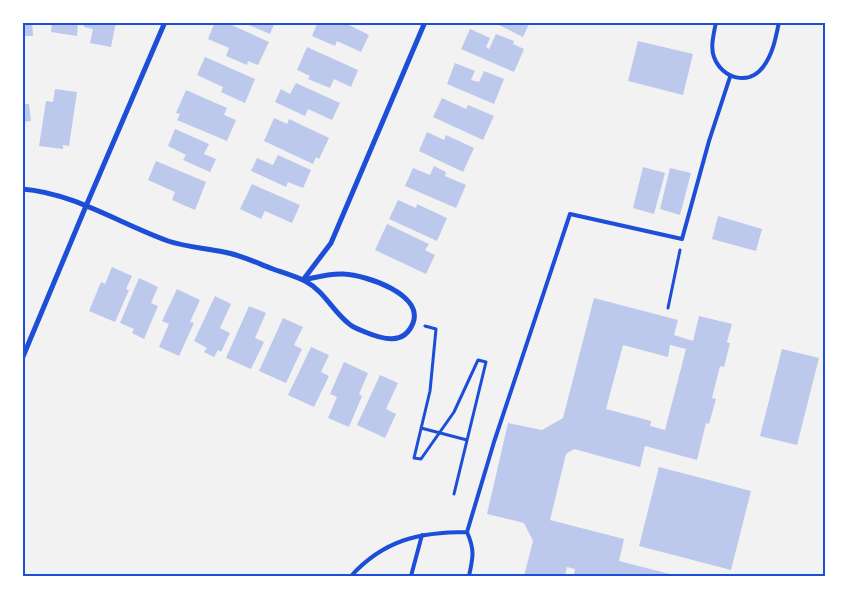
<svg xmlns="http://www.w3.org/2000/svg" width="848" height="599" font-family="Figtree,sans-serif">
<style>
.building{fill:#bdc9ec;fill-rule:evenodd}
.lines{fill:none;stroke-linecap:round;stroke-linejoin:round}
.path{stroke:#1d4ed8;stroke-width:3}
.service{stroke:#1d4ed8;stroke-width:4}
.minor{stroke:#1d4ed8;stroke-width:5}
.neatline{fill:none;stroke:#1d4ed8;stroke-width:2}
</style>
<rect width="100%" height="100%" fill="#f2f2f2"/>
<!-- building -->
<path class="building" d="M22,22H32L33,36H22Z
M52,22H78L77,36L51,32Z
M84,22H116L111,47L90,43L93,29L84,27Z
M215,22H225L269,42L258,65L248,61L247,65L226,56L229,48L208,39Z
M250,22H275L270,34L249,25Z
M318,22H343L369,35L361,52L337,41L335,46L312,36Z
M493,22H530L523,37Z
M470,29L490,38L486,47L489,49L496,34L514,41L513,44L524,49L514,72L461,49Z
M638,41L693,54L683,95L628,81Z
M307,47L358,70L351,87L334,79L330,88L308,79L310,76L297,70Z
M205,57L255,79L245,103L221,92L223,87L197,75Z
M455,63L475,71L471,80L479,82L484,71L504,79L494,104L447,84Z
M296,83L340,103L332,120L308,109L305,116L275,102L281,89L290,94Z
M55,89L77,92L69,146L63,145V149L39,146L46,101L53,102Z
M186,90L227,108L224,115L236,120L227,141L177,120L180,114L176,113Z
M22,92H24L25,104H29L31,121L22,122Z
M442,98L466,109L468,105L494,116L483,140L433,117Z
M274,118L287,124L289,119L329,138L319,159L316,157L313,164L264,141Z
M175,129L209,144L204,154L216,159L210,172L183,160L186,155L168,146Z
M427,132L444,140L446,135L474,148L463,172L419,151Z
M278,155L311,170L303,188L288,182L286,187L251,171L257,158L273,165Z
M156,161L206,182L195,210L172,200L175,192L148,180Z
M434,166L446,172L445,176L466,185L456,208L405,186L413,168L430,175Z
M643,167L665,173L654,214L633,208Z
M670,168L691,173L680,215L660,209Z
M252,184L300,205L292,223L265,211L261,219L240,209Z
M398,200L416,208L417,204L447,218L437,241L389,219Z
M718,216L762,229L756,251L712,239Z
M387,224L429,244L425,250L435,255L426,274L375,250Z
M112,267L132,276L126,289L129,290L115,322L89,311L101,282L105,284Z
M139,278L158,287L151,303L158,306L144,339L132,333L134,329L120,323Z
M177,289L200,300L190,322L194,323L179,356L159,347L169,324L162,321Z
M215,296L231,304L220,328L230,333L221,352L218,350L214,357L204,352L207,348L194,341Z
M594,298L678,320L674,335L693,341L699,316L732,324L727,342L730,343L724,367L720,366L712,398L716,399L709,424L706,423L697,460L645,446L640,467L574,449L566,454L550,520L624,539L619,561L670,574L669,576H585L574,574L575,569L567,567L565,576H524L533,541L524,523L487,514L508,423L542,430L563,418ZM623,345L668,357L670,345L686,349L665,430L650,426L651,421L606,409Z
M249,306L266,313L255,338L264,342L251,369L226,358Z
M283,318L303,327L294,345L302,349L286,383L259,371Z
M311,347L329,355L321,372L329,376L314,407L288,395Z
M782,349L819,358L797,445L760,436Z
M344,362L368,373L359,394L362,396L349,427L328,418L337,397L330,394Z
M380,375L398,383L386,409L396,414L385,438L357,425Z
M659,467L751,491L731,570L639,546Z"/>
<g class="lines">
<!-- path -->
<path class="path" d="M668,308L680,250
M425,326L436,329L430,391L414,458L421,459L454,412L478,360L486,362L454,494
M421,428L467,440"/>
<!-- service -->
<path class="service" d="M716,22C714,33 710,47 714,57C722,79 749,86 763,67C773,54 776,37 779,22
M467,532L494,442L570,214L682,239L709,141L730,77
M351,576C384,540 419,532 467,532C475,550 473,558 469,576
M411,576L422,535"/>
<!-- minor -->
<path class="minor" d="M22,189C74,193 120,224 168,241C186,247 205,248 224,252C241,255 257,263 273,269C284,273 295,276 305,281C324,291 332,310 348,323C353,328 359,329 365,332C382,339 404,346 413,323C424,294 365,275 344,274C330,273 317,277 303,280
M303,280L331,243L425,22
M22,359L86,206L165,22"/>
</g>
<!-- border -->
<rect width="848" height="599" fill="none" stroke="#ffffff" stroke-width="48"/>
<rect x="24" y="24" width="800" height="551" class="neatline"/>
</svg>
